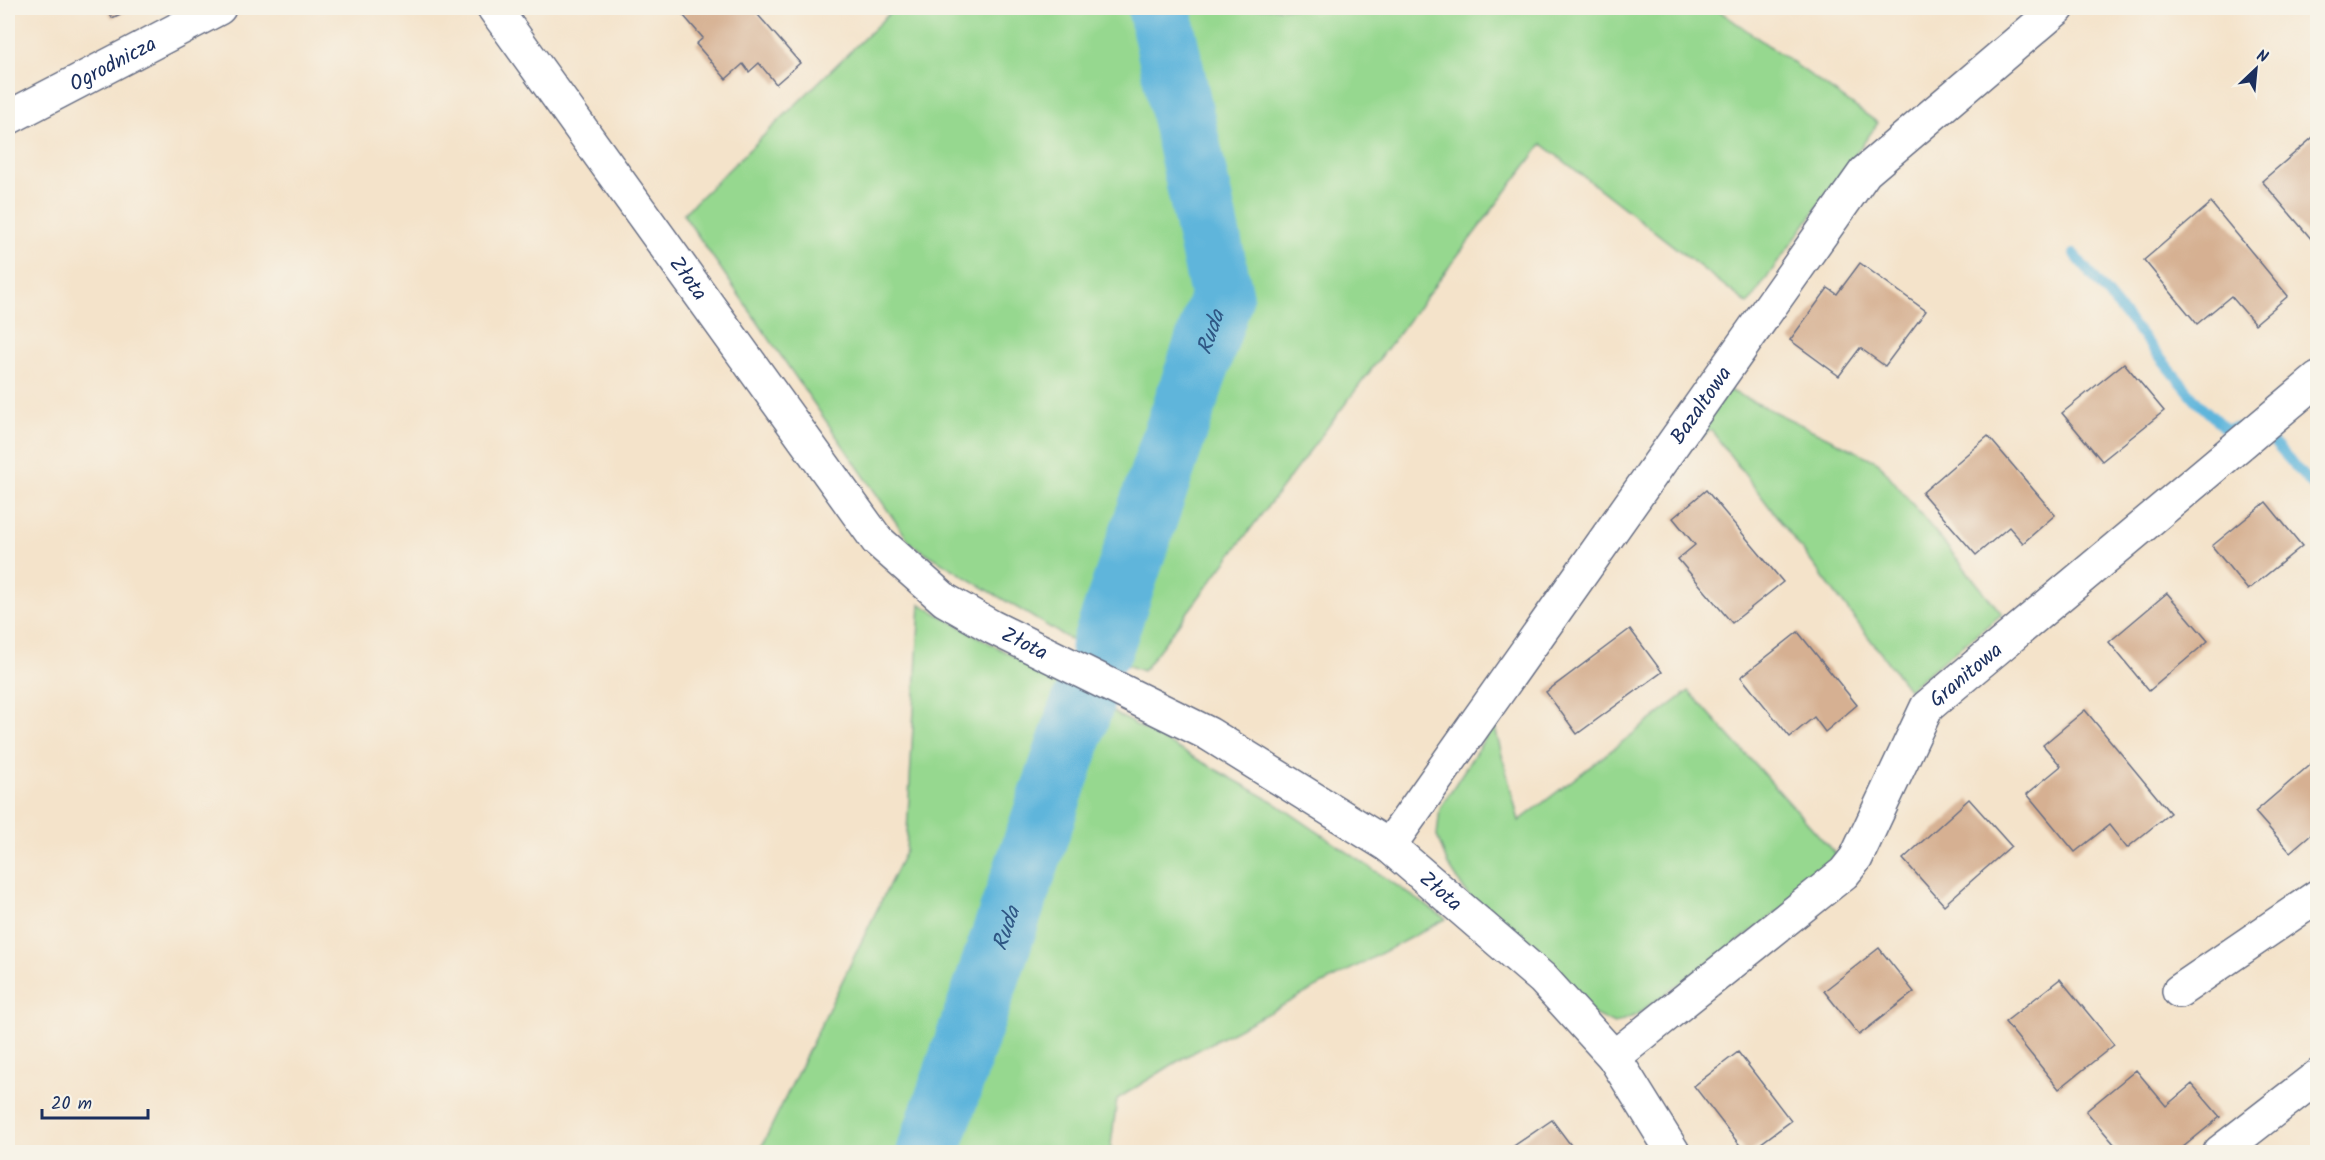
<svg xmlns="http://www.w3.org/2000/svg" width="2325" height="1160" font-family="Kalam,sans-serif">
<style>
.green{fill:#96d88f;stroke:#588476;stroke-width:1.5}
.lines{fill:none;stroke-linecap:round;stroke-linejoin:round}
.stream{stroke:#5eb5db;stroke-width:10}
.river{stroke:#5eb5db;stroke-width:63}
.building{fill:#d6b092}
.minor-casing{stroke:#676e84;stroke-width:36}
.minor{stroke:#fff;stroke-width:33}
.labels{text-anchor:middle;stroke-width:6;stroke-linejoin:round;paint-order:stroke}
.street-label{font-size:21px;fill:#1b2f5e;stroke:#f7f3e8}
.water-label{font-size:22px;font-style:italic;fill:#2f5784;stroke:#f7f3e8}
</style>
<rect width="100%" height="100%" fill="#f7f3e8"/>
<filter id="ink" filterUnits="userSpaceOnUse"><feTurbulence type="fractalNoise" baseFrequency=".0167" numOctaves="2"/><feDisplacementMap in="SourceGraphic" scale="12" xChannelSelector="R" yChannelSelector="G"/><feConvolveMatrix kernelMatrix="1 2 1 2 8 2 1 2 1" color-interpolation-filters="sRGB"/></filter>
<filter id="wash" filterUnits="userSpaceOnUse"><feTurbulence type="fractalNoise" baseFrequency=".008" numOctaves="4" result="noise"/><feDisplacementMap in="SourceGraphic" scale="24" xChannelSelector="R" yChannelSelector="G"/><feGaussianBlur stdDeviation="1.35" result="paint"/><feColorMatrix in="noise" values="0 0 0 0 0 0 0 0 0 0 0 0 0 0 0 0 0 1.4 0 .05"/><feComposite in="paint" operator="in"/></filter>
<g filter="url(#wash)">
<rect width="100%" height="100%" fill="#f4e3ca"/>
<!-- green -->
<path class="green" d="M895,8H1715L1878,123L1748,304L1542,144L1143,671L1089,651L911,544L683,214Z
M1725,388L1878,462L2002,614L1908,689L1711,430L1686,449Z
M920,604L1272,801L1446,919L1183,1058L1117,1099L1110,1152H759L906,850Z
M1689,691L1838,857L1796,899L1636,1015L1614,1024L1587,1011L1469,897L1448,865L1437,836L1440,808L1494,724L1519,821Z"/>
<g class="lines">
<!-- stream -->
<path class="stream" d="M2074,254L2198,403L2226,429L2236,427
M2275,444L2318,492"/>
<!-- river -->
<g class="river">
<path id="s1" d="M1102,647L1222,296L1159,8"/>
<path id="s2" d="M928,1152L1083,702"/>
</g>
</g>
<g id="blocks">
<!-- building -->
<path class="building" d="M107,8H133L112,18Z
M677,8H752L800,63L776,84L759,63L749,72L743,64L726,79L696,44L703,38Z
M2318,133V238L2313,241L2262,181Z
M2211,203L2288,296L2255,324L2231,296L2197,324L2144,260Z
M1860,263L1926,311L1885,366L1860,348L1839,376L1790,340L1828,288L1837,294Z
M2124,363L2164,411L2102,461L2062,413Z
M1988,436L2055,515L2023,543L2009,527L1976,555L1922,493Z
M1706,490L1783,582L1732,623L1678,559L1695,545L1673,518Z
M2266,502L2302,546L2248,590L2212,546Z
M2167,593L2208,641L2149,691L2109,642Z
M1630,629L1662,672L1577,734L1546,692Z
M1798,632L1857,705L1825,732L1814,717L1790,737L1741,677Z
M2085,710L2170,813L2127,848L2109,825L2075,852L2027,794L2061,766L2043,745Z
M2313,762L2318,767V828L2290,852L2255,812Z
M1969,799L2011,846L1944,905L1903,859Z
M1879,948L1914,992L1859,1035L1824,991Z
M2060,979L2114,1045L2059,1089L2005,1022Z
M1738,1052L1791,1121L1749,1152H1745L1694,1086Z
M2136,1070L2166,1106L2192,1084L2220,1117L2177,1152H2121L2086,1111Z
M1552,1120L1576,1152H1505Z"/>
</g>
</g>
<g filter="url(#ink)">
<use href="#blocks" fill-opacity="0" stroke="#676e84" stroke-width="1.5"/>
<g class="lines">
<defs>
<g id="minor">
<path id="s3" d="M494,8L877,540L945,600L992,627L1209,734L1389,846L1543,979L1614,1057L1673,1152"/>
<path id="s4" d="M8,118L219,8"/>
<path id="s5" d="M1389,846L1865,172L2058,8"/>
<path d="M2179,991L2318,896"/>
<path id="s6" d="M1614,1057L1844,873L1856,858L1927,707L2318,379"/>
<path d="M2220,1152L2318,1076"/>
</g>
</defs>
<!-- minor casing -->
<use href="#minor" class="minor-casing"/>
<!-- minor -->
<use href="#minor" class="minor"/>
</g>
</g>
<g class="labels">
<!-- street labels -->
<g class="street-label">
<text dy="7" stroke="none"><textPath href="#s4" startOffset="118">Ogrodnicza</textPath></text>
<text dy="7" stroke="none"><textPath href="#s3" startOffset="333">Złota</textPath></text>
<text dy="7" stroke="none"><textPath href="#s5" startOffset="540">Bazaltowa</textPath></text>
<text dy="7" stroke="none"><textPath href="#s3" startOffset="837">Złota</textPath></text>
<text dy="7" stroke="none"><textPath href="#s6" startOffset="531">Granitowa</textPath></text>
<text dy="7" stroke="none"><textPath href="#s3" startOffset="1323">Złota</textPath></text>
</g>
<!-- water labels -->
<g class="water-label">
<text dy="8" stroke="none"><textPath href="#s1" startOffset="333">Ruda</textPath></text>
<text dy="8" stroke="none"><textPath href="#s2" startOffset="237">Ruda</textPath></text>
</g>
</g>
<!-- margin -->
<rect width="2325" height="1160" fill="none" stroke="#f7f3e8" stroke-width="30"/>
<!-- north arrow -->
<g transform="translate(2256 69) rotate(26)" stroke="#f7f3e8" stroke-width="4.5" paint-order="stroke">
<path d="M0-4.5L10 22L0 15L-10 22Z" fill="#1b2f5e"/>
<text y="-9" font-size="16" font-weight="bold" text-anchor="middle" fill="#1b2f5e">N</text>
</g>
<!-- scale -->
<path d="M42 1109v9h106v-9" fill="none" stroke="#1b2f5e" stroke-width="3"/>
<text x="51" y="1109" font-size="18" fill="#1b2f5e" stroke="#f7f3e8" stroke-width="4.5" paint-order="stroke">20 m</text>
</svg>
